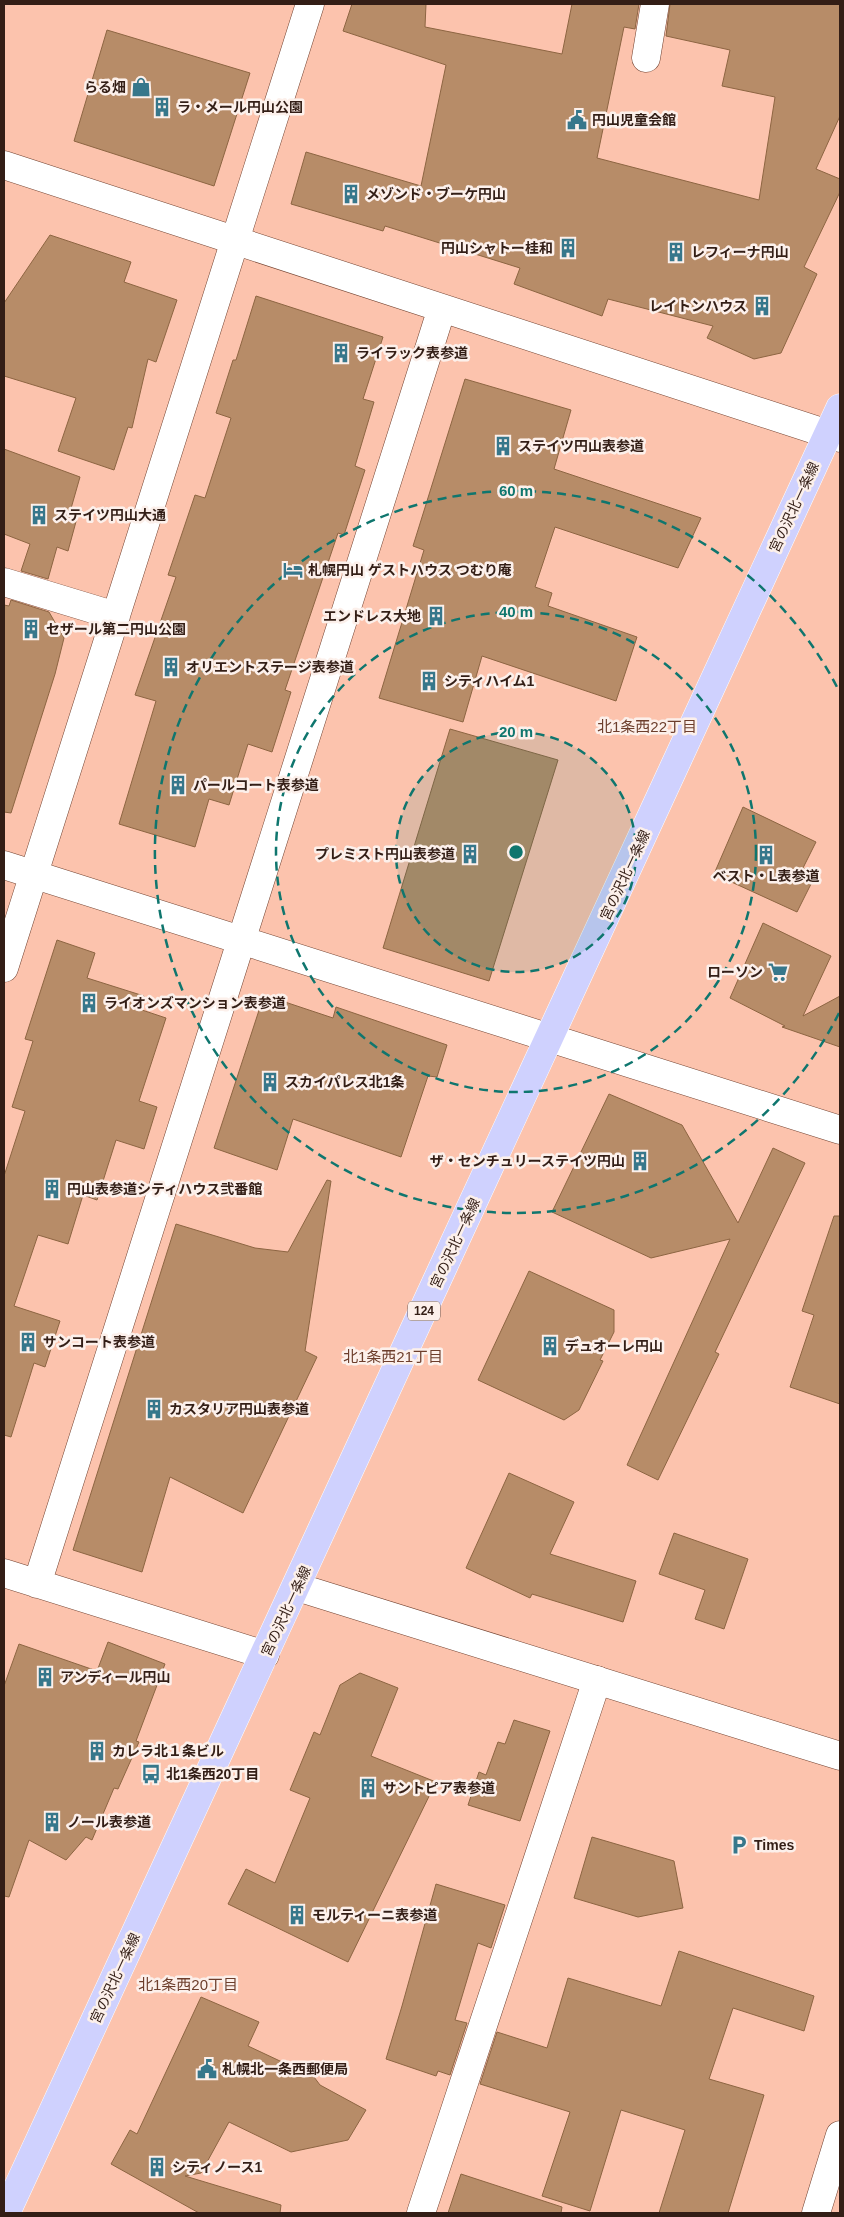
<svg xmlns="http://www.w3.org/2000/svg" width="844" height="2217" font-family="Arial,'Noto Sans JP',sans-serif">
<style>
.building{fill:#b78c68;stroke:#8d6542}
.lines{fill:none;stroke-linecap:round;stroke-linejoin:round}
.minor-casing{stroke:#734331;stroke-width:29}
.tertiary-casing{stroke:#734331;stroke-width:29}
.primary-casing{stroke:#fff;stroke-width:29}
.minor{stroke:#fff;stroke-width:28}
.tertiary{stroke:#fff;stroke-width:28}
.primary{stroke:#cfd1fe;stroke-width:28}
.ring{fill:none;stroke:#0f766e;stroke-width:2.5;stroke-dasharray:9 6}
.labels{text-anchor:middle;stroke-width:5;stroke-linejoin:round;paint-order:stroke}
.shield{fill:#fcf0eb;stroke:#6f5d56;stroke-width:1}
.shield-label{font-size:12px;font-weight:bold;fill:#331e16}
.poi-label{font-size:14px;font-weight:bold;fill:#331e16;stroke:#fcf0eb;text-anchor:start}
.street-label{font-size:14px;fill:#331e16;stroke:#fcf0eb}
.neighbourhood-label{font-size:15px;fill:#6d3e2c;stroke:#fcf0eb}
.centre{fill:#0f766e;stroke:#fcf0eb;stroke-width:2.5}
.ring-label{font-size:15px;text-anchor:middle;font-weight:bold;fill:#0f766e;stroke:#fcf0eb;stroke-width:5;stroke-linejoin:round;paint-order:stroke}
</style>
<rect width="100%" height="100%" fill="#fcc3ad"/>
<!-- building -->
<path class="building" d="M352,4H426L425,27L562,54L572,4H639L635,29L624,27L597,158L759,200L775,97L722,86L730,50L666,36L670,4H840V116L816,169L840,179V192L804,267L817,274L781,353L754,359L707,338L713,326L608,299L602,316L514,284L520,268L385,226L383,231L291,204L306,152L421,186L446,65L343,31Z
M107,30L250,73L214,186L74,141Z
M50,235L131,262L124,282L177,300L156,362L148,359L132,428L128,427L114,470L58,451L76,398L4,376V303Z
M256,296L383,337L363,399L374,402L355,466L365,470L344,535L338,533L285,690L291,692L272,752L248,744L229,805L209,799L195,847L119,824L156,701L135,695L176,577L168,575L195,495L205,498L231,418L216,413L233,360H236Z
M465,379L571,410L554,469L701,518L678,568L555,527L535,587L552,593L548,606L637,637L616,701L482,656L463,722L379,698L424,550L413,546Z
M4,449L80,477L70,512L77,518L68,551L57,547L48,579L21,571L30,544L4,534Z
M11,600L49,612L64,638L55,674L11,813L4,812V605L9,606Z
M450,729L558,760L489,981L383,948Z
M743,807L816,842L803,868L816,874L797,912L714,874Z
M763,923L831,956L803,1016L840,996V1047L782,1027L785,1026L730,998Z
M57,940L95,953L87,978L144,996L139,1009L166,1018L139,1101L157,1107L144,1149L116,1140L97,1200L83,1195L68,1244L38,1235L14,1306L60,1321L45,1367L34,1363L11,1437L4,1435V1176L25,1111L12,1107L33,1041L25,1039Z
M264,995L333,1018L336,1007L447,1045L437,1077L428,1076L401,1157L293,1119L277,1170L214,1148Z
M609,1094L682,1125L738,1223L773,1148L805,1163L715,1352L719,1354L658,1480L627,1465L730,1239L651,1258L552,1212Z
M327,1180L331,1181L305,1351L317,1357L243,1513L170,1477L142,1572L73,1550L176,1224L255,1248L288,1252Z
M834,1216H840V1404L790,1387L814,1315L802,1311Z
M529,1271L614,1310V1332L600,1360L603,1361L579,1410L564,1420L478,1380Z
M509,1473L574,1502L550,1554L636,1581L623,1622L532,1594L530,1598L466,1568Z
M674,1533L748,1559L724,1629L695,1619L705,1590L659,1574Z
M108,1642L165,1664L136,1741L139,1742L118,1789L114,1788L92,1840L86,1837L66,1860L29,1840L9,1897L4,1896V1686L19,1644L97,1671Z
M360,1673L398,1688L371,1756L436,1782L348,1962L228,1904L246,1869L275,1883L310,1798L290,1790L314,1732L320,1735L340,1685Z
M514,1720L550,1731L520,1821L468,1805L479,1772L486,1775L498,1742L505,1744Z
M592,1837L674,1861L683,1908L638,1917L574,1898Z
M436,1884L505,1905L491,1948L478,1943L455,2020L467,2023L450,2075L438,2071L436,2076L386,2059L402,2006Z
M679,1951L814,1996L804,2031L733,2008L709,2079L764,2095L728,2213H659L685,2130L621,2110L590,2211L542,2196L570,2112L480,2084L497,2032L547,2048L568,1978L661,2006Z
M201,1997L259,2022L248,2046L314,2077L320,2085L366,2110L348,2140L291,2152L229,2122L201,2173L185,2176L281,2205L280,2213H199L111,2164L130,2130L137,2134Z
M461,2174L562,2207L561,2213H448Z"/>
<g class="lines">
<defs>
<path id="minor" d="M646,58L655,4
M4,165L840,438
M4,582L116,616
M4,865L840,1130
M4,968L310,4
M4,1573L265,1655
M37,1584L442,308
M421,2213L597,1680
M816,2213L840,2135"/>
<path id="tertiary" d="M297,1587L840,1756"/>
<path id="primary" d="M6,2213L840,408"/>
</defs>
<!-- minor casing -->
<use href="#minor" class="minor-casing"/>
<!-- tertiary casing -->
<use href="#tertiary" class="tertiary-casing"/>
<!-- primary casing -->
<use href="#primary" class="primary-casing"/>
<!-- minor -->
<use href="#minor" class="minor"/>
<!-- tertiary -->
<use href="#tertiary" class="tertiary"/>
<!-- primary -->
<use href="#primary" class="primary"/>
</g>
<!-- distance rings -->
<circle cx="516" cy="852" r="120" fill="#0f766e" fill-opacity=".12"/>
<g class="ring">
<circle cx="516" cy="852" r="120"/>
<circle cx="516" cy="852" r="240"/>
<path d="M839 1013A361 361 0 1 1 839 691"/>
</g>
<!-- icons -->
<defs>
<symbol id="shop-bare" viewBox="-9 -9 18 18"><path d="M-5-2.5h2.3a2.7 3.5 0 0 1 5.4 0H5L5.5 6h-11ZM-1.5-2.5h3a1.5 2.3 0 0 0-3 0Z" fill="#37778b" stroke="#fcf0eb" stroke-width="2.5" paint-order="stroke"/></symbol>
<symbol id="building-bare" viewBox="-9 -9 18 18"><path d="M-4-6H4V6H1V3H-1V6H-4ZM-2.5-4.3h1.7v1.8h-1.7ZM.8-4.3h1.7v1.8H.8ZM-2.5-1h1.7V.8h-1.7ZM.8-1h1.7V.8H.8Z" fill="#37778b" stroke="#fcf0eb" stroke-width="2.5" paint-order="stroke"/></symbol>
<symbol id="civic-bare" viewBox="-9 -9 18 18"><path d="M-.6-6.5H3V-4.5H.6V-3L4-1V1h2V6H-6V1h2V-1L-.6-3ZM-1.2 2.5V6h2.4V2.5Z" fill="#37778b" stroke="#fcf0eb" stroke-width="2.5" paint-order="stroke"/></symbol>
<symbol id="hotel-bare" viewBox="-9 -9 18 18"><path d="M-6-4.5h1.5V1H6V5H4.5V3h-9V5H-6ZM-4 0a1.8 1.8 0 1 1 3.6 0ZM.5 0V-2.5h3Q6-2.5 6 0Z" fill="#37778b" stroke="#fcf0eb" stroke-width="2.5" paint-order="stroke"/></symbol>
<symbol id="supermarket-bare" viewBox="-9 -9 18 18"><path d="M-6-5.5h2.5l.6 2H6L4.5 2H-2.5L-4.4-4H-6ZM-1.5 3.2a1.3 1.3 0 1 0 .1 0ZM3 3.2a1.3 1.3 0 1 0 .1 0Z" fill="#37778b" stroke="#fcf0eb" stroke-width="2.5" paint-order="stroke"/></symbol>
<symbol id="bus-bare" viewBox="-9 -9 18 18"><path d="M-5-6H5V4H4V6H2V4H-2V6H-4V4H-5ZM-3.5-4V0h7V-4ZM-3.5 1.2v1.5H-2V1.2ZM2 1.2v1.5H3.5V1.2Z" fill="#37778b" stroke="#fcf0eb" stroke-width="2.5" paint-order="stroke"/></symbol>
<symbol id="parking-bare" viewBox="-9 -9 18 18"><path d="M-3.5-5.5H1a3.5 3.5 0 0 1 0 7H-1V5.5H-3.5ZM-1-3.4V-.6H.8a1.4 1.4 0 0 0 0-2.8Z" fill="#37778b" stroke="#fcf0eb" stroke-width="2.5" paint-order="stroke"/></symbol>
</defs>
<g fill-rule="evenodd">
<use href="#shop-bare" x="127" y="73" width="28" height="28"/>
<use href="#building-bare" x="148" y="93" width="28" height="28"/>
<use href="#civic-bare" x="563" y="106" width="28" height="28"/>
<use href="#building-bare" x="337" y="180" width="28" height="28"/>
<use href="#building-bare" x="554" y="234" width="28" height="28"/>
<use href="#building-bare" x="662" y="238" width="28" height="28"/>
<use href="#building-bare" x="748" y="292" width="28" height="28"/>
<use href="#building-bare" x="327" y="339" width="28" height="28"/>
<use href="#building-bare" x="489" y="432" width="28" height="28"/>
<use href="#building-bare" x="25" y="501" width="28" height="28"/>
<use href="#hotel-bare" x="279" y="556" width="28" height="28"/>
<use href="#building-bare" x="422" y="602" width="28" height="28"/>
<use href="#building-bare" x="17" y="615" width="28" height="28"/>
<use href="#building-bare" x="157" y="653" width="28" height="28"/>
<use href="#building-bare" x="415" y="667" width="28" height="28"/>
<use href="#building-bare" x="164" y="771" width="28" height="28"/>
<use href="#building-bare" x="456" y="840" width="28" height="28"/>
<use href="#building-bare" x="752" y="841" width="28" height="28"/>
<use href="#supermarket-bare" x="764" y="958" width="28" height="28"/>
<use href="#building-bare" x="75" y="989" width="28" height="28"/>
<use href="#building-bare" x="256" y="1068" width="28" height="28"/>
<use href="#building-bare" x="626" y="1147" width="28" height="28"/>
<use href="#building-bare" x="38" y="1175" width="28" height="28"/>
<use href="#building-bare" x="14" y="1328" width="28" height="28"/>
<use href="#building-bare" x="536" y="1332" width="28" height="28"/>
<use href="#building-bare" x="140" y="1395" width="28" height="28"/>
<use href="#building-bare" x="31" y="1663" width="28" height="28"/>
<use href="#building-bare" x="83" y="1737" width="28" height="28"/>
<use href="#bus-bare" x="137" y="1760" width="28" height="28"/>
<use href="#building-bare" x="354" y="1774" width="28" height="28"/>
<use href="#building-bare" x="38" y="1808" width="28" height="28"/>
<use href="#parking-bare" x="725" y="1831" width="28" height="28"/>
<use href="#building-bare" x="283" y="1901" width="28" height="28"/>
<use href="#civic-bare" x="193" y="2055" width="28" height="28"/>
<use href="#building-bare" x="143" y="2153" width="28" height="28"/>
</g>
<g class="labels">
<!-- shield labels -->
<rect class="shield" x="408" y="1301.5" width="32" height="19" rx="4"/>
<g class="shield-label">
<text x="424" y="1315">124</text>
</g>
<!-- poi labels -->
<g class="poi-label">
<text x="126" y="92" text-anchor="end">らる畑</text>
<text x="177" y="112">ラ・メール円山公園</text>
<text x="592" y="125">円山児童会館</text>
<text x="366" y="199">メゾンド・ブーケ円山</text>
<text x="553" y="253" text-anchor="end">円山シャトー桂和</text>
<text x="691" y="257">レフィーナ円山</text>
<text x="747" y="311" text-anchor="end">レイトンハウス</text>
<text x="356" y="358">ライラック表参道</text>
<text x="518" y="451">ステイツ円山表参道</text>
<text x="54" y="520">ステイツ円山大通</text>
<text x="308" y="575">札幌円山 ゲストハウス つむり庵</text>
<text x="421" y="621" text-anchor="end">エンドレス大地</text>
<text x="46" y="634">セザール第二円山公園</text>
<text x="186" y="672">オリエントステージ表参道</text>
<text x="444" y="686">シティハイム1</text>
<text x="193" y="790">パールコート表参道</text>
<text x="455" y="859" text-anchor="end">プレミスト円山表参道</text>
<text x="766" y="881" text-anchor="middle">ベスト・L表参道</text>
<text x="763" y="977" text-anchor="end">ローソン</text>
<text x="104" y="1008">ライオンズマンション表参道</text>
<text x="285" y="1087">スカイパレス北1条</text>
<text x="625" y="1166" text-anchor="end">ザ・センチュリーステイツ円山</text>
<text x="67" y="1194">円山表参道シティハウス弐番館</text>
<text x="43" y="1347">サンコート表参道</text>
<text x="565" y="1351">デュオーレ円山</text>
<text x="169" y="1414">カスタリア円山表参道</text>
<text x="60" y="1682">アンディール円山</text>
<text x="112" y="1756">カレラ北１条ビル</text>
<text x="166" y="1779">北1条西20丁目</text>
<text x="383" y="1793">サントピア表参道</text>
<text x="67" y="1827">ノール表参道</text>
<text x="754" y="1850">Times</text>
<text x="312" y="1920">モルティーニ表参道</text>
<text x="222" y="2074">札幌北一条西郵便局</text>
<text x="172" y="2172">シティノース1</text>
</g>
<!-- street labels -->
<g class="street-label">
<text transform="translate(794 507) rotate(-65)" y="5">宮の沢北一条線</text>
<text transform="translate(625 875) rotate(-65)" y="5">宮の沢北一条線</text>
<text transform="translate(455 1243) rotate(-65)" y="5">宮の沢北一条線</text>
<text transform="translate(286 1611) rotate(-65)" y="5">宮の沢北一条線</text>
<text transform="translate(115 1978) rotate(-65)" y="5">宮の沢北一条線</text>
</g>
<!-- neighbourhood labels -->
<g class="neighbourhood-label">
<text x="647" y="732">北1条西22丁目</text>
<text x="393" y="1362">北1条西21丁目</text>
<text x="188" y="1990">北1条西20丁目</text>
</g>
</g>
<circle cx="516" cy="852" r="8" class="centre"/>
<g class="ring-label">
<text x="516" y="496">60 m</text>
<text x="516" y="617">40 m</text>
<text x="516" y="737">20 m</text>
</g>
<!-- border -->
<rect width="844" height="2217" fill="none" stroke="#331e16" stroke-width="10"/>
</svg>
